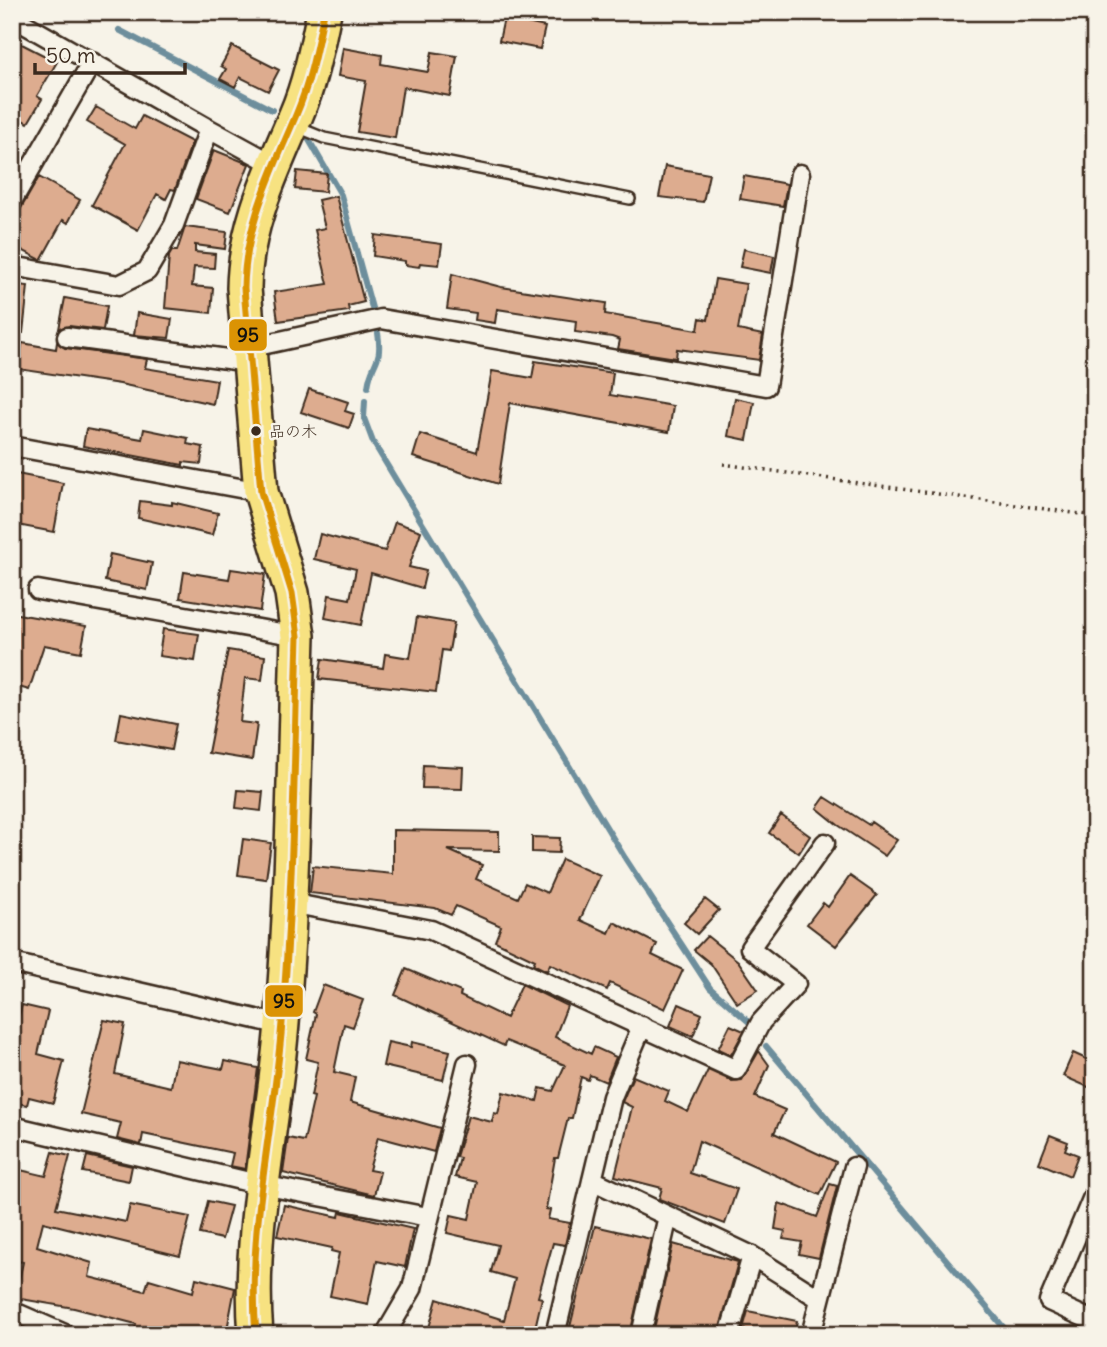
<svg xmlns="http://www.w3.org/2000/svg" width="1107" height="1347" font-family="Delius,'Klee One',sans-serif">
<style>
.lines{fill:none;stroke-linecap:round;stroke-linejoin:round}
.stream{stroke:#6d8e9c;stroke-width:6}
.building{fill:#ddac8f;stroke:#3b2a1e;stroke-width:2}
.lane-casing{stroke:#3b2a1e;stroke-width:14}
.street-casing{stroke:#3b2a1e;stroke-width:23}
.highway-casing{stroke:#3b2a1e;stroke-width:38}
.path{stroke:#3b2a1e;stroke-width:3.5;stroke-dasharray:2 5;stroke-linecap:butt}
.lane{stroke:#f7f3e8;stroke-width:9}
.street{stroke:#f7f3e8;stroke-width:18}
.highway{stroke:#f7e281;stroke-width:33}
.bus-1-casing{stroke:#f7f3e8;stroke-width:12}
.bus-1{stroke:#db9304;stroke-width:7}
.bus-dot{fill:#3b2a1e;stroke:#f7f3e8;stroke-width:2.5}
.labels{text-anchor:middle;stroke-width:5;stroke-linejoin:round;paint-order:stroke}
.bus-label{font-size:16px;fill:#3b2a1e;stroke:#f7f3e8;text-anchor:start}
.line-badge{stroke:#f7f3e8;stroke-width:2.5}
.pale-badge-label{font-size:19px;text-anchor:middle;font-weight:bold;fill:#111}
</style>
<rect width="100%" height="100%" fill="#f7f3e8"/>
<filter id="ink" filterUnits="userSpaceOnUse"><feTurbulence type="fractalNoise" baseFrequency=".0143" numOctaves="2"/><feDisplacementMap in="SourceGraphic" scale="14" xChannelSelector="R" yChannelSelector="G"/><feConvolveMatrix kernelMatrix="1 2 1 2 8 2 1 2 1" color-interpolation-filters="sRGB"/></filter>
<g filter="url(#ink)">
<g class="lines">
<!-- stream -->
<path class="stream" d="M119,30L272,110
M309,140L341,195L372,308
M368,387C371,361 383,365 378,333
M365,401L364,418L373,442L625,858L710,988L749,1022
M766,1046L1010,1335"/>
</g>
<!-- building -->
<path class="building" d="M504,18L545,27L540,49L499,41Z
M12,39L57,62L37,96L42,99L28,123L12,115Z
M232,46L279,70L268,91L240,77L235,87L220,79L226,69L221,66Z
M343,48L382,55L381,64L428,72L432,52L457,56L450,96L403,87L395,138L357,132L366,81L338,76Z
M96,107L135,129L142,116L192,142L175,190L171,189L166,199L157,194L138,230L92,205L125,144L87,122Z
M214,150L249,164L230,212L196,199Z
M665,166L709,174L703,202L659,197Z
M297,171L327,174L325,192L295,189Z
M744,176L787,184L783,206L740,199Z
M39,177L80,200L68,223L63,220L41,260L12,245V224Z
M336,196L364,302L348,306L349,311L278,321L274,292L328,284L315,230L325,228L318,200Z
M185,227L227,232L225,249L195,245V252L215,254L214,268L194,267L192,286L213,288L211,313L165,308L169,256L172,251H177Z
M375,235L442,244L439,265L420,263L419,267L405,265V261L373,256Z
M744,249L774,256L771,273L740,267Z
M452,274L501,287L606,303L605,314L698,330L700,318L708,320L715,279L746,284L738,330L763,335L759,360L677,349L676,358L618,349L620,340L612,337L575,332L576,321L497,309L495,323L475,320L476,313L447,309Z
M12,284L28,286L23,333H12Z
M65,298L107,306L103,330L69,326L59,329Z
M137,313L172,319L169,338L134,335Z
M57,342L65,348L147,359L145,368L217,380L213,404L120,384L18,369L22,343L56,349Z
M535,361L613,373L610,395L673,406L669,432L510,403L498,484L413,457L420,434L477,452L492,371L532,378Z
M309,389L348,402L345,411L354,414L349,428L301,412Z
M735,398L754,402L747,440L728,436Z
M86,429L142,439L144,429L188,438L187,444L203,447L201,464L183,462V465L83,446Z
M12,473L63,483L54,532L12,524Z
M140,501L172,505V502L218,513L212,535L138,518Z
M395,522L421,531L409,567L426,571L422,588L371,573L361,625L325,618L329,595L350,599L356,569L314,559L320,534L385,551Z
M110,554L152,563L147,590L105,581Z
M231,569L265,574L260,611L180,598L184,572L229,579Z
M12,613L86,626L81,652L44,645L29,690L12,685Z
M417,617L454,623L449,651L442,650L436,692L319,679L322,659L383,668L385,654L410,658Z
M163,629L199,634L195,661L159,656Z
M228,650L265,656L262,680L245,678L240,722L257,724L252,760L208,753Z
M121,713L176,724L171,750L116,740Z
M423,765L463,767L462,789L422,788Z
M238,790L263,792L261,811L236,808Z
M825,797L869,825L871,822L897,840L885,856L838,825L817,808Z
M781,815L810,836L799,853L769,833Z
M393,830L499,832V851L448,850L482,865L476,879L518,898L525,883L547,893L562,859L600,876L580,920L609,933L614,922L657,944L652,955L683,970L665,1009L610,983L607,990L550,964L547,971L533,964L535,960L495,941L501,926L456,906L451,915L435,908L310,893L313,866L393,874Z
M532,837L560,838L559,853L532,852Z
M243,839L271,843L266,879L238,875Z
M850,876L877,895L836,946L807,924L823,903L828,907Z
M705,899L719,910L697,934L684,923Z
M707,936L738,961L758,990L737,1003L711,964L694,950Z
M406,969L461,992L460,996L506,1018L522,984L567,1006L555,1037L591,1054L594,1047L616,1057L606,1082L590,1075L588,1080L581,1077L572,1118H568L558,1158H555L546,1209L550,1210L548,1219L570,1223L565,1245L553,1243L538,1297L542,1298L535,1328L539,1330L538,1335H427L437,1299L504,1320L515,1279L491,1272L498,1245L447,1233L451,1215L469,1219L477,1182L455,1177L460,1158L456,1157L468,1116L492,1122L494,1113L498,1114L503,1092L537,1101L540,1088L553,1091L565,1065L506,1041L504,1046L395,995Z
M323,985L363,1000L353,1027L344,1024L334,1072L355,1077L350,1102L440,1128L434,1152L378,1137L369,1170L380,1172L374,1195L283,1173L288,1138L304,1141L314,1097L311,1096L318,1062L306,1059L316,1014L313,1012Z
M679,1004L702,1014L693,1036L670,1026Z
M22,1005L48,1011L38,1054L64,1061L53,1103L29,1097L27,1105L12,1102V1018L18,1019Z
M104,1020L125,1024L115,1074L171,1087L176,1060L223,1069L225,1061L258,1068L245,1169L230,1166L233,1153L143,1134L141,1145L117,1139L121,1123L81,1114Z
M730,1025L744,1031L731,1055L718,1049Z
M388,1042L411,1047L412,1042L450,1051L443,1080L383,1066Z
M759,1051L769,1065L755,1097L785,1110L774,1133L836,1162L820,1195L699,1141L690,1173L737,1189L725,1224L659,1199L662,1188L615,1176L632,1107L622,1102L633,1076L669,1091L665,1101L688,1112L708,1070L732,1081L742,1080Z
M1073,1053L1095,1063V1090L1063,1076Z
M1050,1135L1068,1142L1065,1150L1078,1155L1070,1176L1039,1163Z
M53,1152L70,1156L56,1208L126,1222L130,1205L190,1217L180,1256L43,1222L37,1246L92,1263L89,1277L145,1291L149,1279L193,1292L196,1278L235,1288L226,1335H133L136,1324L74,1308L15,1298L23,1262L12,1260V1168L46,1176Z
M87,1156L132,1166L129,1181L83,1172Z
M830,1184L837,1186L819,1258L799,1254L802,1242L783,1239L785,1231L775,1229L779,1203L817,1217Z
M208,1201L231,1206L222,1239L200,1234Z
M284,1205L339,1217L340,1212L413,1229L405,1267L377,1261L368,1304L330,1296L339,1253L331,1251L332,1248L277,1236Z
M595,1226L651,1239L630,1335H568Z
M673,1244L738,1262L718,1335H678L654,1329Z
M748,1311L797,1321L794,1335H772L743,1329Z"/>
<g class="lines">
<defs>
<path id="lane" d="M297,127L324,138L630,199"/>
<path id="street" d="M12,17L209,129L174,225L147,271L119,285L12,266
M209,129L273,164
M12,201L92,62
M67,337L249,362
M248,348L381,319L766,386L800,174
M12,446L261,492
M38,590L298,636
M290,903L431,930L736,1070L761,1022L796,984L750,948L825,843
M12,963L282,1025
M12,1126L262,1185L428,1217
M592,1180L752,1256L820,1299
M1095,1192L1049,1301L1095,1322
M12,1311L67,1335
M385,1335L412,1289L467,1064
M555,1335L612,1097L642,1026
M641,1335L668,1216
M729,1335L752,1256
M811,1335L854,1167"/>
<path id="highway" d="M256,1335C247,1231 274,1127 282,1023C293,895 294,765 298,636L292,593L261,492L244,288C245,225 272,172 296,115C310,83 317,46 324,12"/>
</defs>
<!-- lane casing -->
<use href="#lane" class="lane-casing"/>
<!-- street casing -->
<use href="#street" class="street-casing"/>
<!-- highway casing -->
<use href="#highway" class="highway-casing"/>
<!-- path -->
<path class="path" d="M723,464L1095,516"/>
<!-- lane -->
<use href="#lane" class="lane"/>
<!-- street -->
<use href="#street" class="street"/>
<!-- highway -->
<use href="#highway" class="highway"/>
<defs>
<path id="bus-1" d="M256,1335C247,1231 274,1127 282,1023C293,895 294,765 298,636L292,593L261,492L244,288C245,225 272,172 296,115C310,83 317,46 324,12"/>
</defs>
<!-- bus-1 casing -->
<use href="#bus-1" class="bus-1-casing"/>
<!-- bus-1 -->
<use href="#bus-1" class="bus-1"/>
</g>
</g>
<!-- markers -->
<circle class="bus-dot" cx="256" cy="431" r="6"/>
<g class="labels">
<!-- bus labels -->
<g class="bus-label">
<text x="269" y="437">品の木</text>
</g>
</g>
<g class="line-badge">
<rect x="228" y="318" width="40" height="34" rx="7" fill="#db9304"/>
<rect x="264" y="984" width="40" height="34" rx="7" fill="#db9304"/>
</g>
<g class="pale-badge-label">
<text x="248" y="342">95</text>
<text x="284" y="1008">95</text>
</g>
<!-- margin -->
<rect width="1107" height="1347" fill="none" stroke="#f7f3e8" stroke-width="42"/>
<rect x="21" y="21" width="1065" height="1305" fill="none" stroke="#3b2a1e" stroke-width="2.5" filter="url(#ink)"/>
<!-- scale -->
<path d="M35 63v10h150v-10" fill="none" stroke="#3b2a1e" stroke-width="3.5"/>
<text x="46" y="63" font-size="21" fill="#3b2a1e" stroke="#f7f3e8" stroke-width="5" paint-order="stroke">50 m</text>
</svg>
